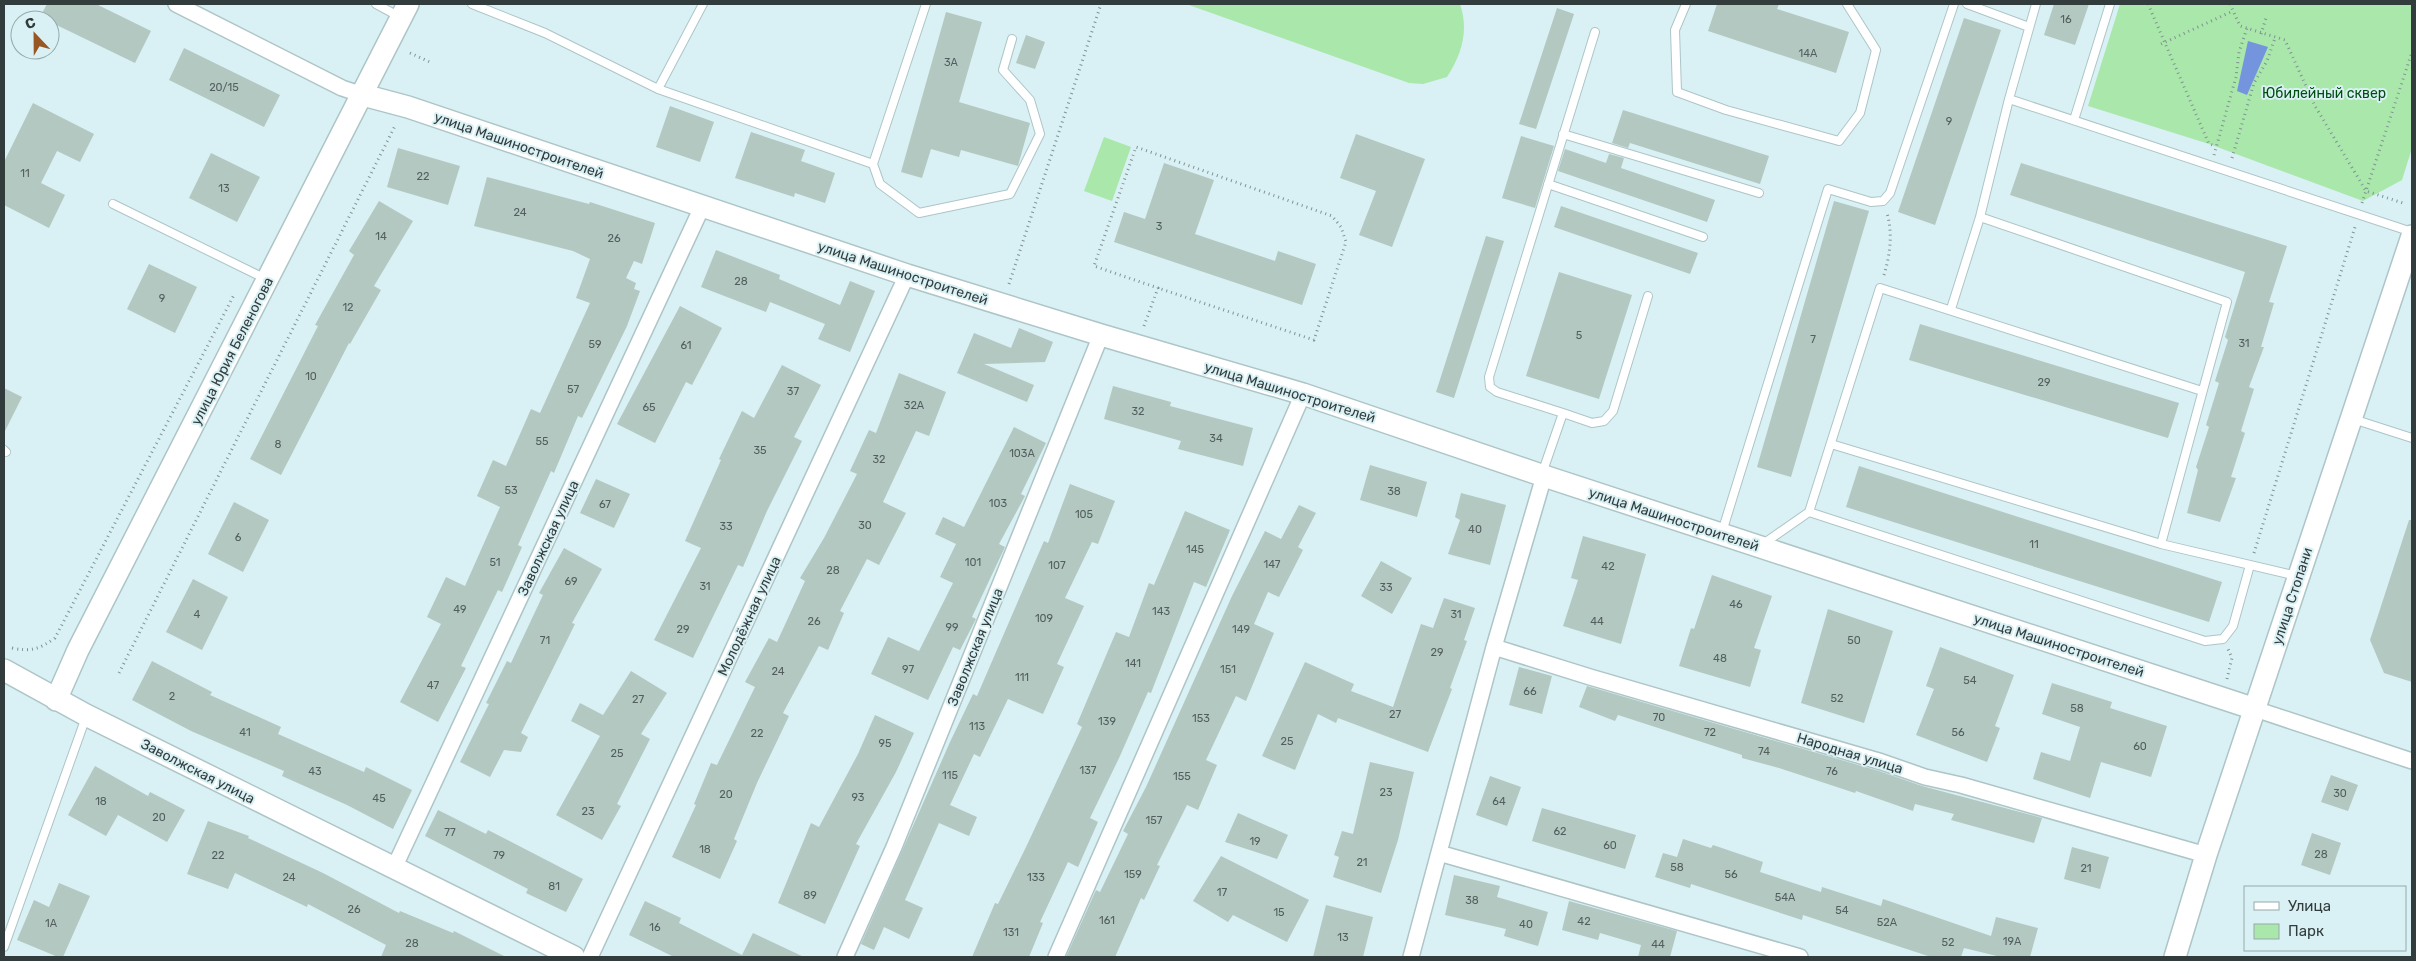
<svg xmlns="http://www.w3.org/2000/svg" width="2416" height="961" font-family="Rubik,sans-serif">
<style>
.green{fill:#a9e7ab}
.water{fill:#7494de}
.building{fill:#b2c8c1}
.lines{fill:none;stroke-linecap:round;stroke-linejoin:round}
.lane-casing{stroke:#adc5c7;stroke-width:10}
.street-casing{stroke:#adc5c7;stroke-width:18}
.secondary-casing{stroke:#adc5c7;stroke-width:24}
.path{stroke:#829294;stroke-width:3;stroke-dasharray:1 4;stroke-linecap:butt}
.lane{stroke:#fff;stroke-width:8}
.street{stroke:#fff;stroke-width:15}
.secondary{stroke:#fff;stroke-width:21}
.labels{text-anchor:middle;stroke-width:4;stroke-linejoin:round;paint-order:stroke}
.number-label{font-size:11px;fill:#535f5e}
.park-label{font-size:14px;fill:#004f11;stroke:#d9f1f4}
.street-label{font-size:14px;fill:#333c3d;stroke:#d9f1f4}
</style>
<rect width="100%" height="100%" fill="#d9f1f4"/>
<!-- green -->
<path class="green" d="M1186,4H1460C1469,30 1462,54 1447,77L1423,84L1409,83Z
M2120,4H2412V148L2402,180L2363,201L2209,144L2088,106Z
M1104,137L1131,147L1112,201L1084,191Z"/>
<!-- water -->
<path class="water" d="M2248,41L2268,47L2247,95L2237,91Z"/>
<!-- building -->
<path class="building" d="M47,4H96L151,31L135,63L40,17Z
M1717,4H1779L1777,9L1849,32L1836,73L1708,31Z
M2054,4H2089L2075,45L2044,35Z
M1557,8L1574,14L1536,129L1519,124Z
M946,12L982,22L959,102L1030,123L1018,166L961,150L959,157L931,149L922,178L901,172Z
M1964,18L2001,30L1935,225L1898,212Z
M1026,35L1045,42L1035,69L1016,63Z
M184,48L280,95L264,127L169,80Z
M33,103L94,134L80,162L57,151L41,183L65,195L49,228L4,205V162Z
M670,106L714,122L700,162L656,147Z
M1623,110L1769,156L1760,184L1630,143L1628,148L1612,143Z
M751,132L805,150L801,161L835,173L825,203L795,193L794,197L735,178Z
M1356,134L1425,159L1392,247L1359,235L1376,191L1340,178Z
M1521,136L1554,146L1535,208L1502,198Z
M398,148L460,166L448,205L387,187Z
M1565,149L1606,163L1609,154L1624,158L1621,168L1715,200L1707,222L1558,171Z
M211,153L260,177L237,222L189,198Z
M1164,163L1214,180L1195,234L1275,261L1278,251L1316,264L1302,305L1114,242L1124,212L1145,219Z
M2021,163L2287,246L2269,302L2274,303L2261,347H2264L2249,387L2254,389L2241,431L2245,433L2231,477L2236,478L2220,522L2187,513L2198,470L2196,467L2209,427L2206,425L2219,383L2215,381L2228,340L2225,337L2245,272L2010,195Z
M487,177L589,204L590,202L655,223L642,264L634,261L626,278L636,283L634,289L640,291L627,326L582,418L578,416L554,473L551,471L518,545L522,547L502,592L498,590L461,666L466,668L438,722L400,702L441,624L427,617L446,577L465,586L500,507L477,496L493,460L506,466L531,409L540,413L590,303L576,298L590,259L573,251L474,226Z
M379,201L413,221L374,286L381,290L350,344L349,343L281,475L250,459L318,326L315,325L354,255L349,251Z
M1834,201L1869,211L1791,477L1757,467Z
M1561,206L1698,253L1690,274L1554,227Z
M1486,236L1504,241L1454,398L1436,392Z
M716,250L780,275L779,279L840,305L850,281L875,291L850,352L818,339L825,324L770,302L766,312L701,287Z
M149,264L197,287L175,333L127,309Z
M1559,272L1632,295L1599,399L1526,376Z
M680,306L722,328L692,385L686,382L655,443L617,424Z
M1920,324L2179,403L2168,438L1909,360Z
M1019,328L1053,342L1045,362L984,364L1034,385L1027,402L957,373L974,333L1011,348Z
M782,365L821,385L794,437L802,441L767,511L743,567L738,565L693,658L654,640L701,548L685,541L721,460L719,459L742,411L754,418Z
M899,373L946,392L929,436L916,431L883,502L906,513L879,565L867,559L840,611L844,613L828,650L819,646L783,713L789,716L757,783L734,839L737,841L720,879L672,857L696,805L694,804L711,763L717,765L755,687L745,682L769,638L777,642L805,581L800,578L824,538L857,474L850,471L869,430L876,433Z
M1113,386L1171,402L1170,406L1253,428L1243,466L1178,449L1181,441L1104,419Z
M4,388L22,397L4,433Z
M1014,427L1046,443L1021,494L1025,496L999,544L1005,547L972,617L976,619L960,650L953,647L928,700L871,674L888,637L919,651L953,583L940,577L956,544L935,534L943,517L964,527Z
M1370,465L1427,482L1417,517L1360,500Z
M1859,466L2222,582L2209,622L1846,507Z
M596,479L630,494L614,528L580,513Z
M1070,484L1115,501L1098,544L1092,542L1065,598L1084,606L1057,664L1064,667L1043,714L1008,699L980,757L974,754L950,805L977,817L969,836L939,823L905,900L923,908L909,939L884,927L874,950L861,944L950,742L973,694L977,696L1044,541L1048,543Z
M1461,493L1506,505L1490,565L1448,554L1460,520L1455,517Z
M234,502L269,520L243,572L208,554Z
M1299,505L1316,513L1298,547L1303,550L1279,597L1268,592L1254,624L1274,633L1246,701L1236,696L1206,760L1217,765L1198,810L1187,805L1157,865L1160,866L1144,900L1141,898L1115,957H1066L1096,890L1100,892L1128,834L1123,831L1146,787L1232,596L1265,531L1281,539Z
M1185,511L1230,530L1206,587L1194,582L1151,693L1148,692L1120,756L1090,818L1098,822L1078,867L1068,862L1040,922L1043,923L1029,957H972L995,903L998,904L1027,845L1082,727L1077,724L1116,632L1129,637L1149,583L1154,585Z
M2409,520H2412V682L2384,673L2370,640Z
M1583,536L1646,554L1621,644L1563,626L1578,580L1571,578Z
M564,548L602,569L572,623L575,624L521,733L528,737L521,752L504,750L490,777L460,762L489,704L486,703L507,661L511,663L543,595L539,593Z
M1381,561L1412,578L1392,614L1361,596Z
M1712,575L1772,596L1754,648L1761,650L1750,687L1679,666L1691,628L1694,629Z
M193,579L228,597L202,650L166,632Z
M1444,598L1475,608L1464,640L1467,641L1450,688L1452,689L1428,752L1338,718L1336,723L1318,714L1295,770L1262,756L1305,662L1354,684L1351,691L1393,707L1421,624L1433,628Z
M1828,609L1893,631L1864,723L1801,703Z
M1940,647L2014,675L1995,726L2000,728L1987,762L1916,735L1934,689L1926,686Z
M152,661L212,692L210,695L281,727L278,734L364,772L366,767L412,790L393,829L347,805L282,776L284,771L191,731L132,700Z
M1519,667L1552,676L1542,714L1509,705Z
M631,671L667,693L641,734L650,739L617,804L621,806L602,840L556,815L600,736L571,721L580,703L603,715Z
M2052,683L2112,702L2110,708L2167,726L2151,777L2101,762L2090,798L2033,779L2041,752L2070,761L2080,727L2042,714Z
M1587,686L1879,771L1922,786L2042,818L2034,843L1951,820L1954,814L1915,804L1913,811L1856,791L1855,793L1779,768L1742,758V755L1618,715L1615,721L1579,707Z
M875,715L914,733L896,772L856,844L860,846L825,924L778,903L811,823L819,827L858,754Z
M1370,762L1414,772L1398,840L1381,893L1333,877L1339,857L1334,855L1342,831L1353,834Z
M95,766L148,796L150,792L185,810L167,842L118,815L106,836L68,815Z
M2331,775L2358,785L2348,811L2321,802Z
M1490,776L1521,787L1507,826L1476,815Z
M1542,808L1636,835L1625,869L1532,841Z
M438,810L486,834L488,830L583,879L566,912L526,893L528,889L425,836Z
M1238,813L1288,835L1277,859L1225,842Z
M208,821L249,836L248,838L323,873L399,913L400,911L453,933L454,931L506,957H381L386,945L308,904L307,907L235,873L228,889L187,874Z
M2312,833L2341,843L2330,875L2301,865Z
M1683,839L1711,848L1713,845L1763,862L1760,872L1821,892L1822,887L1881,906L1883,899L1991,936L1996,917L2038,928L2030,957H2001L1964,948L1961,957H1931L1803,915L1802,920L1691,884L1690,888L1655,877L1663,853L1677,857Z
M2072,847L2109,857L2100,889L2064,879Z
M1221,856L1309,900L1287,942L1233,915L1228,922L1193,901Z
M1454,875L1500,886L1497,897L1548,912L1538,946L1504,936L1506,929L1445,915Z
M59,883L90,896L63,957H58L17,940L34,900L49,907Z
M645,901L681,918L679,923L742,955L753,933L804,957H674L629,935Z
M1569,901L1677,931L1670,957H1638L1641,945L1600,933L1598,940L1562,930Z
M1326,905L1373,917L1363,957H1313Z"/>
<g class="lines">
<defs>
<path id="lane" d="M376,4L400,17
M472,4L545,33L658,89L873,164L880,184L919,213L1010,194L1040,134L1030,100L1003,70L1012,39
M1686,4L1675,30L1677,92L1726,110L1839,141L1860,113L1876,50L1847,4
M1967,4L2029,27
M658,89L703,4
M2009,99L2412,232
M2074,120L2110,4
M1563,134L1759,193
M873,164L926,4
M1548,184L1703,237
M113,204L266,279
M1951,309L1980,217L2009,99L2036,4
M1563,413L1592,423L1604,421L1613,411L1648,296
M2353,419L2412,438
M1831,444L2161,544L2227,302L1980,217
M4,450L6,452
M1544,474L1545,465L1563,413L1497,392L1490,387L1489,377L1595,32
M1809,512L1880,288L2202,391
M1722,532L1828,189L1871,202L1883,201L1890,193L1954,4
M1763,544L1809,512L2205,641L2223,639L2233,626L2250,565
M2161,544L2297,576
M4,947L86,717"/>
<path id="street" d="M176,4L342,88L363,95
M1494,647L1590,677L1882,762L1925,777L1961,785L2206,855
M2255,709L2412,761
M1439,853L1800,957
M394,868L702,207
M590,957L907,275
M845,957L894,847L1101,335
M1056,957L1303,394
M1411,957L1494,647L1544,476"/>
<path id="secondary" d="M363,95L408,107L907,275L1101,335L1303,394L1544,476L2255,709
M4,670L86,715L574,957
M56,700L78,650L408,4
M2175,957L2206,855L2412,236"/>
</defs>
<!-- lane casing -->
<use href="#lane" class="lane-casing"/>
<!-- street casing -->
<use href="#street" class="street-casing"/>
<!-- secondary casing -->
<use href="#secondary" class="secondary-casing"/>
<!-- path -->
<path class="path" d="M2148,4L2209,144L2216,146
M2230,4L2240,26L2285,40L2315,106L2366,191L2403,203
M2261,34L2267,15
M2161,44L2233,11
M410,53L432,63
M2214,155L2236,77L2239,52L2247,28
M2232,158L2254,83L2267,61L2275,38
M2362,203L2412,52
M1884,275C1890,255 1893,234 1887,213
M1009,284L1101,4
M1144,326L1158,288L1094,266L1136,147L1332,216L1341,227L1346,242L1314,340L1158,288
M2254,553L2355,227
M12,648C30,652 40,649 55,638L235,293
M119,673L396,124
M2227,679L2232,658L2228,649"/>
<!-- lane -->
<use href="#lane" class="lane"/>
<!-- street -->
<use href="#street" class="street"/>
<!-- secondary -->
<use href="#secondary" class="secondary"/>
</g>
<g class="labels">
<!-- number labels -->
<g class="number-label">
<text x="2066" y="23">16</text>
<text x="1808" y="57">14А</text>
<text x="951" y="66">3А</text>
<text x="224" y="91">20/15</text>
<text x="1949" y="125">9</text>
<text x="25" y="177">11</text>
<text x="423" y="180">22</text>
<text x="224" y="192">13</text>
<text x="520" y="216">24</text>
<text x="1159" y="230">3</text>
<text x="381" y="240">14</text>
<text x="614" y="242">26</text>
<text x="741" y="285">28</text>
<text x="162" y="302">9</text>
<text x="348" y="311">12</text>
<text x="1579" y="339">5</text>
<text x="1813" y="343">7</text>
<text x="2244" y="347">31</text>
<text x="595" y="348">59</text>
<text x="686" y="349">61</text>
<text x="311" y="380">10</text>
<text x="2044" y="386">29</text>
<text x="573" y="393">57</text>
<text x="793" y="395">37</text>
<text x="914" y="409">32А</text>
<text x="649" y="411">65</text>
<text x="1138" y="415">32</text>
<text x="1216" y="442">34</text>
<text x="542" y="445">55</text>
<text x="278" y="448">8</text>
<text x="760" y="454">35</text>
<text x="1022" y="457">103А</text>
<text x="879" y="463">32</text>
<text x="511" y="494">53</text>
<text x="1394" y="495">38</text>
<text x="998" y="507">103</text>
<text x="605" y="508">67</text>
<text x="1084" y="518">105</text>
<text x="865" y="529">30</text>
<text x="726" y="530">33</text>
<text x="1475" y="533">40</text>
<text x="238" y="541">6</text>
<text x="2034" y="548">11</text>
<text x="1195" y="553">145</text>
<text x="495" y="566">51</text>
<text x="973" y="566">101</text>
<text x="1272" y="568">147</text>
<text x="1057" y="569">107</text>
<text x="1608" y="570">42</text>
<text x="833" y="574">28</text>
<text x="571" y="585">69</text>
<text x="705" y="590">31</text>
<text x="1386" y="591">33</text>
<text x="1736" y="608">46</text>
<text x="460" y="613">49</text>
<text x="1161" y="615">143</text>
<text x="197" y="618">4</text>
<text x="1456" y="618">31</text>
<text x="1044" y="622">109</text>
<text x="814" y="625">26</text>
<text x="1597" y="625">44</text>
<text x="952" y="631">99</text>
<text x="683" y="633">29</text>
<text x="1241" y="633">149</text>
<text x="545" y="644">71</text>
<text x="1854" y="644">50</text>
<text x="1437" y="656">29</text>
<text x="1720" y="662">48</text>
<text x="1133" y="667">141</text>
<text x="908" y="673">97</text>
<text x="1228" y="673">151</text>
<text x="778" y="675">24</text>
<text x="1022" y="681">111</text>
<text x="1970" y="684">54</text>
<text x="433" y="689">47</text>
<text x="1530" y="695">66</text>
<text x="172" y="700">2</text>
<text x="1837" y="702">52</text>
<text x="638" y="703">27</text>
<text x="2077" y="712">58</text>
<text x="1395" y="718">27</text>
<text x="1659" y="721">70</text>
<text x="1201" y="722">153</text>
<text x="1107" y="725">139</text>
<text x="977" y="730">113</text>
<text x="245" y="736">41</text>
<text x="1710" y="736">72</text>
<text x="1958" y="736">56</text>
<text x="757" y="737">22</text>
<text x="1287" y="745">25</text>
<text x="885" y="747">95</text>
<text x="2140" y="750">60</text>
<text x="1764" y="755">74</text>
<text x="617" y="757">25</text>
<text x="1088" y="774">137</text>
<text x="315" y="775">43</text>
<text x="1832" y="775">76</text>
<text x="950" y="779">115</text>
<text x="1182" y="780">155</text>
<text x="1386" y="796">23</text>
<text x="2340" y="797">30</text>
<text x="726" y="798">20</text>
<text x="858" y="801">93</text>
<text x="379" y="802">45</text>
<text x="101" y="805">18</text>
<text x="1499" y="805">64</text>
<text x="588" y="815">23</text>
<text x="159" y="821">20</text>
<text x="1154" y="824">157</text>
<text x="1560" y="835">62</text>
<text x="450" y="836">77</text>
<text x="1255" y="845">19</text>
<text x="1610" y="849">60</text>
<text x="705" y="853">18</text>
<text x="2321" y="858">28</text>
<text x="218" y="859">22</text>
<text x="499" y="859">79</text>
<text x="1362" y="866">21</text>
<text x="1677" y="871">58</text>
<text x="2086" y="872">21</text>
<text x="1133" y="878">159</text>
<text x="1731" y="878">56</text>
<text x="289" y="881">24</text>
<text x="1036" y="881">133</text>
<text x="554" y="890">81</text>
<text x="1222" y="896">17</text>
<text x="810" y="899">89</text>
<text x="1785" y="901">54А</text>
<text x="1472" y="904">38</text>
<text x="354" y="913">26</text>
<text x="1842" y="914">54</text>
<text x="1279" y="916">15</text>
<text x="1107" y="924">161</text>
<text x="1584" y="925">42</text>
<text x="1887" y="926">52А</text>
<text x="51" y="927">1А</text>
<text x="1526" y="928">40</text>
<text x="655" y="931">16</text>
<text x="1011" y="936">131</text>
<text x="1343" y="941">13</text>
<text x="2012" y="945">19А</text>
<text x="1948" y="946">52</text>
<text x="412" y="947">28</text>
<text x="1658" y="948">44</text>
</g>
<!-- park labels -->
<g class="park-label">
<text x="2324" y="98">Юбилейный сквер</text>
</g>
<!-- street labels -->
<g class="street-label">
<text transform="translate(519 145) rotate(19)" y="5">улица Машиностроителей</text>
<text transform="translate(903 273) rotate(18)" y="5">улица Машиностроителей</text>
<text transform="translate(232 351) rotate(-63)" y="5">улица Юрия Беленогова</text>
<text transform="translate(1290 392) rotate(17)" y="5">улица Машиностроителей</text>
<text transform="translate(1674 519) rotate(18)" y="5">улица Машиностроителей</text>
<text transform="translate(548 538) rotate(-65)" y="5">Заволжская улица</text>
<text transform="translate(2292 596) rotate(-72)" y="5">улица Стопани</text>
<text transform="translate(749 616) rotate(-65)" y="5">Молодёжная улица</text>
<text transform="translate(2059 645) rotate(18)" y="5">улица Машиностроителей</text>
<text transform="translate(975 647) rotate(-68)" y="5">Заволжская улица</text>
<text transform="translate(1850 753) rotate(17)" y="5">Народная улица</text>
<text transform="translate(198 771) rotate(27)" y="5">Заволжская улица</text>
</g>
</g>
<!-- border -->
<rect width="2416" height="961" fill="none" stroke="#333c3d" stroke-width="10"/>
<!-- legend -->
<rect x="2244" y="886" width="162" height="65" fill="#d9f1f4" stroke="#97a9ab"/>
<rect x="2254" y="902" width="25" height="8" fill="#ffffff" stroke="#97a9ab"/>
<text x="2288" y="911" font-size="15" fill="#333c3d">Улица</text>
<rect x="2254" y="924" width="25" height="15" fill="#a9e7ab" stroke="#97a9ab"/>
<text x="2288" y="936" font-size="15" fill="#333c3d">Парк</text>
<!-- north arrow -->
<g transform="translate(35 35) rotate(338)"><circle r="24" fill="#d9f1f4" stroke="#97a9ab"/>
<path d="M0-4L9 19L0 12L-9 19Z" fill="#985622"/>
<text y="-8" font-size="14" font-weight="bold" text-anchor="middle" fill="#333c3d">С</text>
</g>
</svg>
